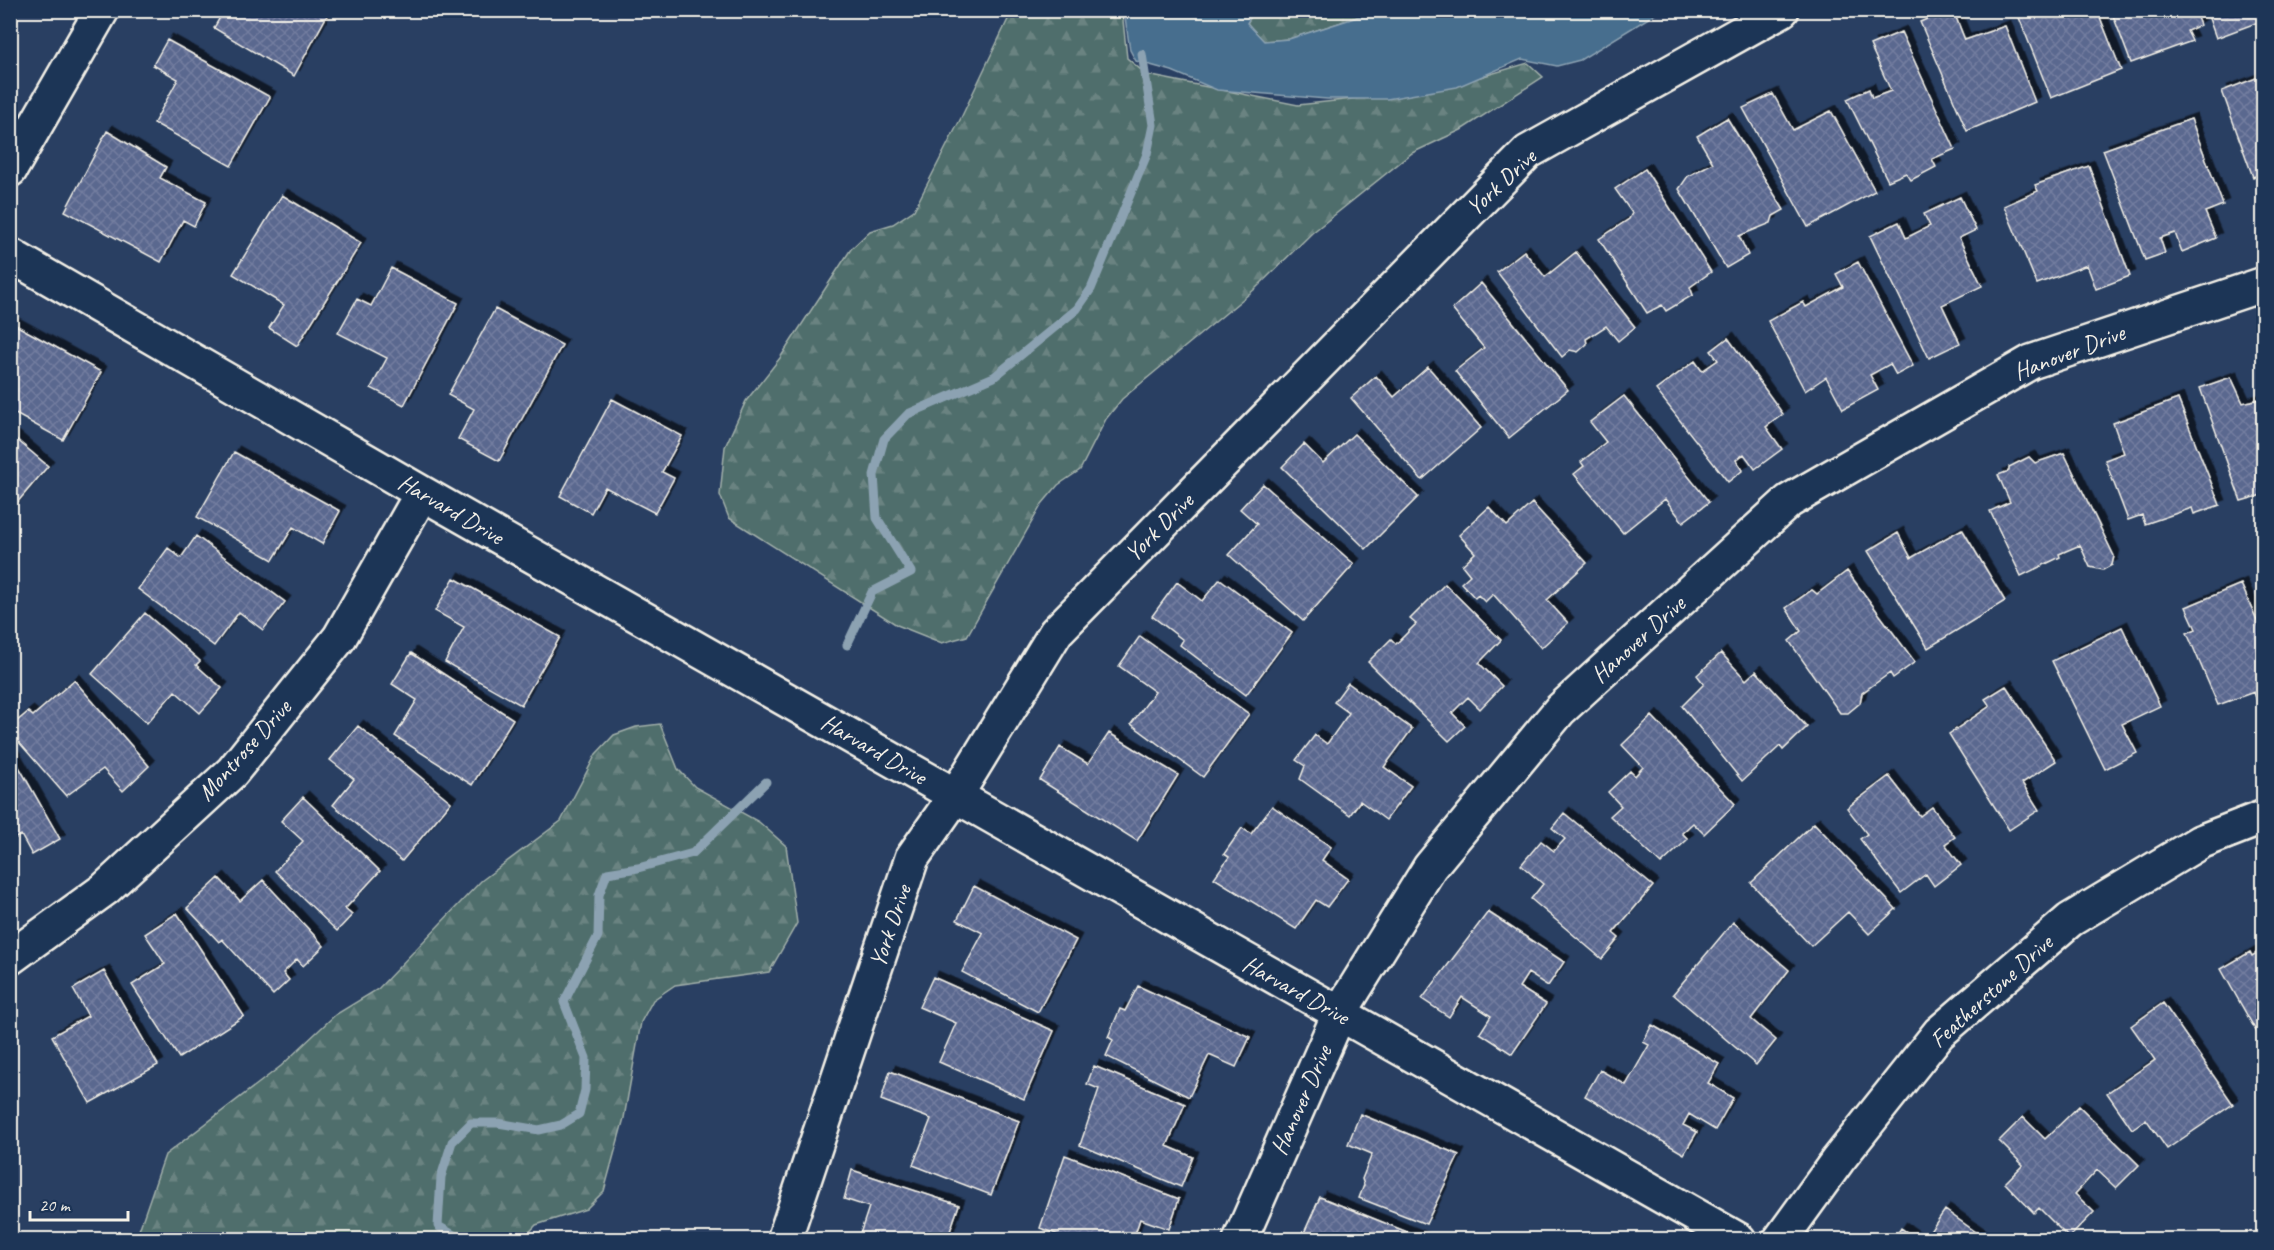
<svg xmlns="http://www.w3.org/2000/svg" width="2274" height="1250" font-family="Caveat,sans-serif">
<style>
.forest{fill:url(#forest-firs);stroke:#a2b0aa;stroke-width:1.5}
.water{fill:#466e8e;stroke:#8ca2b2;stroke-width:1.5}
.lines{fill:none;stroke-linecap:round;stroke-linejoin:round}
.stream{stroke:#8ca2b2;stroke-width:9}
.building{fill:url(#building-cross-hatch);stroke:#f4f1e8;stroke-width:1.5;filter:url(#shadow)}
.minor-casing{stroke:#f4f1e8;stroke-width:38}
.tertiary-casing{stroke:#f4f1e8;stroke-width:38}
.minor{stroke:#1d3557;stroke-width:33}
.tertiary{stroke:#1d3557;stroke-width:33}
.labels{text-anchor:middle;stroke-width:4.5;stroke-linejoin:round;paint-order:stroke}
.street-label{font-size:24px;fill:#f4f1e8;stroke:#1d3557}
</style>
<defs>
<pattern id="forest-firs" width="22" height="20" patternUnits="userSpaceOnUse" patternTransform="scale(1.5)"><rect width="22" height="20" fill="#506e6c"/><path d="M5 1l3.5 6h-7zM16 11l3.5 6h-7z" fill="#6a8381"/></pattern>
<pattern id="building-cross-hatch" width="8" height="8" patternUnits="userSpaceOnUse" patternTransform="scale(1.5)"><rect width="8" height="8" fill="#5a678f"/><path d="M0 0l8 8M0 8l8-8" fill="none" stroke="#727d9f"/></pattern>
<filter id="shadow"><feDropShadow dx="5.5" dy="-5.5" stdDeviation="0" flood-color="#0009"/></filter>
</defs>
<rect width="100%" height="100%" fill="#293f62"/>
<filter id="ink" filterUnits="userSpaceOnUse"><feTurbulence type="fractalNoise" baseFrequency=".0167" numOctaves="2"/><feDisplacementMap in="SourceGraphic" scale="12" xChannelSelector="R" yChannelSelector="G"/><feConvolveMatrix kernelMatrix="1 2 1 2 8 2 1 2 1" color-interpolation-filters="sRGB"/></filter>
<g filter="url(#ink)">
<!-- forest -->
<path class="forest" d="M1012,11H1122L1127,58L1147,75L1298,105L1436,90L1528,63L1543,77L1461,130L1412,153L1312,233L1255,289L1122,399L1106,419L1080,470L1058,485L1042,504L967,636L942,643L897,625L729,518L720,495L725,447L746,401L780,358L851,249L870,231L893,224L914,210L961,118Z
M1259,11H1376L1289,39L1263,41L1247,23L1254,12Z
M660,724L678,769L695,787L759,822L786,846L797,923L769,972L675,985L653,1000L641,1022L624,1118L604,1191L586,1209L536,1225L523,1239H136L165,1155L281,1066L335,1015L378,989L481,881L561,821L596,754L614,735L636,727Z"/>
<!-- water -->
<path class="water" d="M1124,11H1259L1253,12L1247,23L1264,41L1289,39L1376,11H1660L1580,60L1557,66L1522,59L1457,87L1387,99H1327L1217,90L1172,71L1136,61L1130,50Z"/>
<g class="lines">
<!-- stream -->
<path class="stream" d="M847,645L872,592L911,572L877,518L874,475L884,439L908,414L994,377L1077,309L1091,289L1147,154L1153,125L1142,54
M462,1240L438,1226L441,1177L452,1142L471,1123H498L539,1130L561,1125L579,1114L585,1090L586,1058L564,1002L598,936L599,895L607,873L638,868L693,853L766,782"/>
</g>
<!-- building -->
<path class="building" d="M224,10H330L294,76L214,28Z
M1949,10H1953L1965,40L2005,26L2035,102L1967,131L1920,22Z
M2016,10H2097L2121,70L2051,98Z
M2111,10H2194L2200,25L2187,31L2192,41L2131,63Z
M2206,10H2264V20L2216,38Z
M1901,32L1955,149L1932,159L1936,167L1911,180L1906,173L1888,181L1847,99L1869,89L1872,98L1891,91L1870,45Z
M167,40L270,97L231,166L154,123L178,79L153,65Z
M2264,75V173L2253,177L2222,91Z
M1773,94L1793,130L1831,111L1875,191L1808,227L1743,108Z
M1727,118L1784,210L1773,216L1771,223L1739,236L1748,255L1726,268L1679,189L1688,176L1713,163L1697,136Z
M2191,119L2223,205L2205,212L2216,238L2182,252L2175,233L2160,238L2165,253L2145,260L2103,150Z
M107,131L166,167L160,178L206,202L194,226L183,220L161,262L65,211Z
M2089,166L2130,276L2096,289L2087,265L2037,284L2004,206L2038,191L2035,185Z
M1645,169L1711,272L1690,287L1693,295L1666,311L1662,305L1647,313L1599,239L1629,219L1632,213L1615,189Z
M282,195L361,243L297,346L269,328L284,305L233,274Z
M1960,197L1976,230L1959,238L1982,286L1942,305L1960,343L1929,358L1870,236L1899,222L1906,238L1930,226L1924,214Z
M1524,251L1545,277L1576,252L1635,327L1618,341L1606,326L1586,339L1587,344L1578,352L1570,350L1562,357L1497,272Z
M1858,262L1913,366L1896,375L1890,364L1870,375L1878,390L1843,409L1826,377L1805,391L1768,321L1803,302L1806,307L1843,287L1836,274Z
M391,268L458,303L404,405L371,388L387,358L338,333L357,299L371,306Z
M1481,283L1568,390L1509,438L1455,371L1484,348L1452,309Z
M495,309L562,345L499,461L458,439L474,409L448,395Z
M10,322L101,372L63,440L10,411V371L13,366L10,365Z
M1728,338L1783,414L1766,427L1782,449L1755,469L1744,454L1736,460L1743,470L1728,482L1656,390L1695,361L1702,371L1718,360L1711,351Z
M1428,367L1481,428L1422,480L1351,398L1376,376L1394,397Z
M2231,377L2243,403L2264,398V490H2260L2262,495L2241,501L2200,388Z
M1624,396L1709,502L1683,522L1665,499L1623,533L1574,474L1584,466L1581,462L1606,442L1590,422Z
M612,399L682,436L662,472L674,478L655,513L605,487L591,513L560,496Z
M2178,399L2220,505L2194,514L2192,508L2145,524L2142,515L2128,520L2105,460L2124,453L2113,423Z
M10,434L48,466L10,511Z
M1354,434L1418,497L1366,549L1282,467L1304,444L1323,463Z
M234,452L340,511L322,544L293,527L273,560L197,517Z
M2064,453L2114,556L2112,565L2103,570L2090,567L2080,545L2059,554L2060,557L2021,576L1990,511L2010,502L1998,475L2009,471V467L2029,457L2035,463Z
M1263,484L1354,564L1303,621L1229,555L1257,524L1240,509Z
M1532,503L1587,563L1547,600L1568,623L1541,648L1493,594L1485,602L1478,595L1475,598L1461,583L1470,575L1462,565L1475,553L1459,535L1489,507L1507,526Z
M1962,529L2005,601L1928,648L1868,551L1898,533L1911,558Z
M196,536L285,602L263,630L239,612L214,646L138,589L168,548L181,558Z
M1847,571L1915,662L1893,678L1890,673L1862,693L1860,703L1848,713H1840L1789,641L1801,631L1786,608L1812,590L1817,594Z
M454,578L560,637L521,705L445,662L464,627L435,611Z
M1220,579L1292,633L1246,695L1180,645L1183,640L1152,616L1177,582L1202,601Z
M1445,584L1501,640L1479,663L1502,686L1480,709L1468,697L1452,713L1465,726L1449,741L1368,662L1391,639L1396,644L1416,624L1410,619Z
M2241,584L2264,636V698L2257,701L2254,692L2218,705L2187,633L2196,629L2186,607Z
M145,613L200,661L196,665L222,688L200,713L175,691L147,723L92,674Z
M2122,627L2160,706L2122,724L2137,753L2105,769L2052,661Z
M1140,636L1249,714L1203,777L1131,724L1155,692L1119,666Z
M411,653L513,719L472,785L395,736L417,700L392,684Z
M1721,653L1746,680L1756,671L1807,727L1783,750L1780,746L1742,781L1682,706L1704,684L1697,675Z
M74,680L149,766L123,791L103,769L66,796L10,732V727L28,712L33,716Z
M1348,683L1412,729L1384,767L1411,786L1386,820L1360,801L1350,815L1300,779L1305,766L1296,760L1315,735L1327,744L1349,713L1334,702Z
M2006,686L2056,761L2022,783L2039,810L2009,830L1949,734L1990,706L1985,699Z
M1652,716L1735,804L1704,834L1693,823L1682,833L1688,839L1661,864L1610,816L1621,806L1608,792L1630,771L1635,776L1643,767L1622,745Z
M358,726L451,802L402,861L333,805L354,779L330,760Z
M1109,733L1178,775L1137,841L1040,780L1060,747L1088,764Z
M10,751L60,839L32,855L21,835L10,841Z
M1889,776L1920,816L1932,807L1955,837L1945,844L1961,865L1934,886L1926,874L1901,893L1860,839L1867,834L1847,808Z
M303,797L380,871L345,909L352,915L337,931L275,871L303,841L281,821Z
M1272,806L1331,847L1322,860L1348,879L1327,907L1316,900L1296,929L1214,878L1229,857L1224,854L1242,828L1251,834Z
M1564,813L1653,886L1613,933L1619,938L1602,959L1531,899L1543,884L1521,865L1541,841L1554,851L1565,839L1552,828Z
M1814,823L1896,909L1869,934L1848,912L1811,946L1751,883Z
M219,878L240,901L263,880L324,946L303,966L297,959L283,973L289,980L273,995L222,939L219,942L187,908Z
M974,886L1076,940L1038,1012L962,972L983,933L957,920Z
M1488,912L1564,962L1548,986L1528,973L1519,987L1546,1004L1512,1054L1480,1033L1491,1016L1462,997L1449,1017L1422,999Z
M177,913L244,1016L179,1058L132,985L165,964L145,934Z
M1733,922L1789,970L1751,1019L1776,1040L1756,1065L1673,994Z
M2264,949V1045L2221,969L2250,952L2252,956Z
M104,971L158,1065L90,1103L52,1036L88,1016L73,989Z
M933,977L1054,1031L1024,1099L939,1062L956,1023L919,1007Z
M1138,986L1250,1037L1236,1067L1209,1055L1189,1097L1106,1056L1113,1040L1108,1037L1120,1009L1125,1011Z
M2163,1003L2233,1104L2167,1149L2146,1119L2132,1129L2107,1093L2155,1060L2131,1026Z
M1652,1025L1719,1064L1708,1083L1733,1098L1715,1130L1689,1114L1683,1125L1697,1132L1684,1154L1585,1096L1600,1070L1626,1085L1649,1045L1643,1042Z
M1094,1066L1185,1104L1167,1146L1193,1157L1181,1187L1080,1145L1099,1089L1087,1084Z
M890,1071L1019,1121L991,1195L913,1165L931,1119L881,1100Z
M2079,1106L2139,1165L2116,1188L2097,1170L2075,1194L2094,1212L2069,1238L2039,1208L2034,1213L2005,1183L2023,1165L1999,1141L2023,1117L2045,1139Z
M1360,1114L1459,1155L1426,1224L1359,1198L1364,1185L1362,1179L1372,1154L1348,1144Z
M1065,1155L1179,1199L1169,1229L1140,1219L1133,1240H1072L1040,1228Z
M852,1170L959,1205L947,1240H858L869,1207L844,1199Z
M1320,1197L1427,1240H1319L1304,1233Z
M1945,1210L1987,1240H1924Z
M1901,1228L1918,1240H1893Z"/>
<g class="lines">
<defs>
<path id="minor" d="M10,170L102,10
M10,255L422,493L1739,1240
M10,958L105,889L232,772L340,637L422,493
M784,1240L912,858L956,795L1056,632L1528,152L1782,10
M1240,1240L1339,1014L1430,867L1560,710L1789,501L2031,362L2264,284"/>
<path id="tertiary" d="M1780,1240L1838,1160L1939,1033L2070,920L2200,842L2264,817"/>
</defs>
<!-- minor casing -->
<use href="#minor" class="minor-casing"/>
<!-- tertiary casing -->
<use href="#tertiary" class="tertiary-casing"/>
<!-- minor -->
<use href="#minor" class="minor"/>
<!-- tertiary -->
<use href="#tertiary" class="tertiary"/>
</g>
</g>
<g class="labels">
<!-- street labels -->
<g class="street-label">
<text transform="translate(1501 182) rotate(-43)" y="8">York Drive</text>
<text transform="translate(2069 352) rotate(-21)" y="8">Hanover Drive</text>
<text transform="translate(451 509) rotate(30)" y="8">Harvard Drive</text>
<text transform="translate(1159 527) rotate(-45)" y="8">York Drive</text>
<text transform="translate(1638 639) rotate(-42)" y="8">Hanover Drive</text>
<text transform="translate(874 749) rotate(30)" y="8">Harvard Drive</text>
<text transform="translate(244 750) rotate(-48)" y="8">Montrose Drive</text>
<text transform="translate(890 926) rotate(-71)" y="8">York Drive</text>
<text transform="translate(1296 990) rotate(29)" y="8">Harvard Drive</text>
<text transform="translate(1991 991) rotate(-42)" y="8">Featherstone Drive</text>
<text transform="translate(1301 1100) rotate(-66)" y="8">Hanover Drive</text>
</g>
</g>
<!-- margin -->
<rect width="2274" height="1250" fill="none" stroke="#1d3557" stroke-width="36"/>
<rect x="18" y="18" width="2238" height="1214" fill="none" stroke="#f4f1e8" stroke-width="2" filter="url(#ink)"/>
<!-- scale -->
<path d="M30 1211v9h98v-9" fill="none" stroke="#f4f1e8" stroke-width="3"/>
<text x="39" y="1211" font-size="18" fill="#f4f1e8" stroke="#1d3557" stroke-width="4.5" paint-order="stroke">20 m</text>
</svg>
